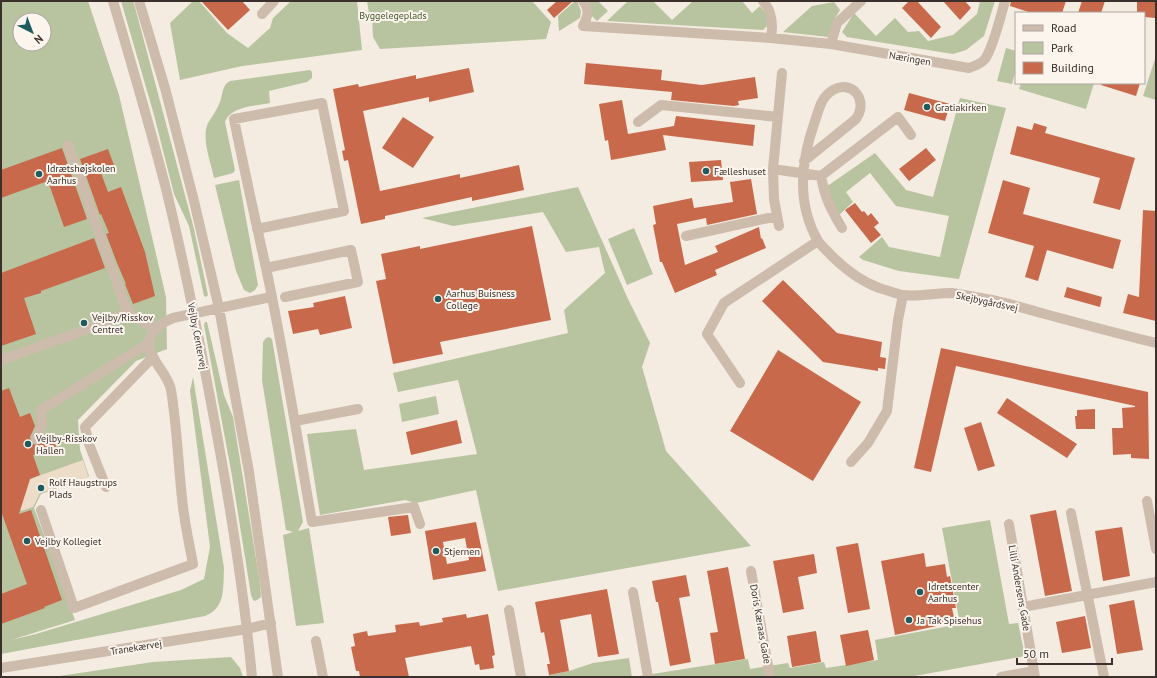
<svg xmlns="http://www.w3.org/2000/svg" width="1157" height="678" font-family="'PT Sans',sans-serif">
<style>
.green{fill:#b8c4a0;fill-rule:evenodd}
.plaza{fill:#ecdcc8}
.building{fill:#c8694b;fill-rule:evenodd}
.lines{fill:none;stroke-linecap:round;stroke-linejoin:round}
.minor{stroke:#cdbbac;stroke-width:10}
.poi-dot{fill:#1f5a5e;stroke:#fbf5ee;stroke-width:1.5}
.labels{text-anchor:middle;stroke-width:4;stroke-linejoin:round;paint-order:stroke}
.park-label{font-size:10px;fill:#4a5a2e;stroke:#fbf5ee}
.street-label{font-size:10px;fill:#3b302b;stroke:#fbf5ee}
.poi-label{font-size:10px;fill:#3b302b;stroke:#fbf5ee;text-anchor:start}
</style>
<rect width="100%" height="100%" fill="#f4ebe1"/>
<!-- green -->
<path class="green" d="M1,1H88L119,95L166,297L167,349L136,361L78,420L80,450L89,476L88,477L41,494L34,508L75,620L11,640L36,634L181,590L204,579L210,547L190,391L193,377L224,568C223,587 226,608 205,616L1,654ZM20,20H44V44H20Z
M121,1H133L135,7L194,229L208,295L206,297L204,296L189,226L174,194L154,115Z
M193,1H199L227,33L248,48L270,28L273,18L291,1H357L362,50L242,66L180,80L170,23Z
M367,1H532L551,22L546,39L380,49L373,37L372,17L370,19Z
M575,1H577L581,11L580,18L559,31L558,16Z
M591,1H598L608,11L597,21L591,15L589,2Z
M628,1H653L672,20L693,1H742L752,13L760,6L766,14L769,24L763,30L607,21Z
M980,1H995L984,36L966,50L953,54L847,37L842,32L854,13L876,36L895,18L908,32L919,31L928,41L953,35L977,14Z
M834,2L840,10L834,20L828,37L783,32L812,6Z
M1006,48L1016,51V69L1012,84L997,81Z
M1155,59H1156V100L1143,96Z
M310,70L312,72V78L307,82L269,91L270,103C256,106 231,106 225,122L235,170L233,173L214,178C211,163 201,138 208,123C212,116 217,110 220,102C223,94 222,85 230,81Z
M1021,83H1094L1086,109L1019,89Z
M960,98L1006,108L959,279L899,271L863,260L859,257L882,237L889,247L940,257L949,216L896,206L870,173L846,192L853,202L838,216L826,187L875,153L906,190L933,197Z
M239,180L258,285L255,290L250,293L244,290L236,271L215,185Z
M578,187L628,299L650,343L642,367L666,451L751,546L498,591L476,490L416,503L405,500L320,515L307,434L356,429L364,470L477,454L458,380L398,392L393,373L568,333L564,310L605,273L599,247L566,252L543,212L453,226L422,218Z
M634,228L653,274L627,285L608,239Z
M205,322H207L224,395L233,417L259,577L261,596L260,598L255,601L253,600L251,595L232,476L204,325Z
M269,337L272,339L303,522L298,531L309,528L324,623L296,626L283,535L293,532L286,530L262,380L263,342L266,338Z
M436,396L439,414L402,422L399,404Z
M990,520L1009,624L1018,623L1025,656L909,677H633L748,659L750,669L788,663L790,668L824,662L826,668L878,660L875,640L960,624L942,528Z
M231,657L240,668L243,677H53L153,662Z
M629,658L632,677H548L549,675L569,671L593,663Z"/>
<!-- plaza -->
<path class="plaza" d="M83,460L88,475L87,478L40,493L33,507L21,511L19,507L1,514V503L25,495L30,479Z"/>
<!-- building -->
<path class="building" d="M201,1H242L250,10L228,30Z
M557,1H573L554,18L547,10Z
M909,1H917L941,27L931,38L902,8Z
M943,1H965L971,8L960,20Z
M1011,1H1066L1062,13H1032L1010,6Z
M1082,1H1105L1101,13H1078Z
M1137,1H1156V18L1144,17V13H1137Z
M586,63L662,70L661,80L702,85L755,77L758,98L738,101L739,105L734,106L671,100L672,92L584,84Z
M469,68L474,92L429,102V97L363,111L380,191L460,174V178L519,165L524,190L472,201V197L385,216V219L361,224L348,160L344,161L342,151L345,150L333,89L358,84L359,87L416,75V79Z
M1101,83H1140L1136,96L1101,85Z
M909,93L950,104L945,121L904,110Z
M622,100L628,134L674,126L676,116L755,125L753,146L663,135L666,150L611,160L608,140L605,141L599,104Z
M403,117L434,137L413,168L382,148Z
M1034,123L1047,127L1045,133L1135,158L1120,210L1093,203L1100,178L1010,154L1017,126L1032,130Z
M62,148L87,219L64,227L48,181L1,198V170Z
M926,148L936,160L909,181L899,169Z
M108,149L115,168L101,173L108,192L121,187L145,252L155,296L133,304L125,284H126L117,263L106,234L109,233L101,214L100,215L80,159Z
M721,160L723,180L691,182L689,162Z
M751,179L757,214L707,225L706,218L677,224L685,265L718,252L715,246L759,227L761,239L762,238L766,248L715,270L717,275L675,293L662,262H660L653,225L656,224L653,206L692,198L694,208L733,202L730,182Z
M1003,180L1030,188L1023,214L1121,240L1113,269L1047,250L1038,281L1025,277L1034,246L988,233Z
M855,203L862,212L864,211L868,216L871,213L879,223L874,227L881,235L871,243L845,210Z
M1143,210L1156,211V321L1123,313L1128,294L1139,297Z
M532,226L551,320L440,342L443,354L393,364L376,281L386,279L381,254L420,246V249Z
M94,238L105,268L41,291V293L24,298L36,334L1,346V273Z
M783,280L837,333L882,342L880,357L886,358L885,369L878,368V371L823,362L762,301Z
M1067,287L1102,297L1100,307L1064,297Z
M345,296L352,328L320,335L318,329L293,334L288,311L314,307L313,303Z
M941,348L1148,392L1149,459L1131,458V454L1113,455L1112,428H1123L1122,408L1135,407V406L956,366L931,472L914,468Z
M778,350L861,402L813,481L730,431Z
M9,388L20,417L30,413L35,426L30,437L31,443L36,445L39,444L45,436L51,433L56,447L33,455L40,475L30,479L19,514L31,510L62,600L44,607L45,608L1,624V594L27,584L1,511V391Z
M1007,398L1077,444L1067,458L997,413Z
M1095,409V429H1076L1075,416H1077V410Z
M457,420L462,443L411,455L406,432Z
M981,422L995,466L978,471L964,428Z
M1056,510L1072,591L1045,596L1030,515Z
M408,515L411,533L391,536L388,517Z
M476,522L486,571L433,580L425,531ZM465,538L469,560L447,564L443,542Z
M1122,527L1130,576L1103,581L1095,531Z
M858,543L870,609L848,613L836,547Z
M924,553L926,567L945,564L947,577L950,576L956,608H952L955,622L895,635L881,561Z
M814,554L817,573L798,577L804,609L783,613L773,561Z
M728,567L745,659L715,664L710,633L718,632L707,571Z
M686,575L690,596L679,598L691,662L670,666L658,602H656L652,581Z
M607,589L619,654L598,657L591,614L560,620L569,671L549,675L547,664H550L544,632L541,633L535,602Z
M1134,600L1143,650L1117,654L1109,605Z
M466,614L467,618L488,614L495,655L492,656L494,668L480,670L479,664L475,665L471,646L405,658L409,677H360L359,671H356L351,647L355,646L353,634L367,631L368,636L396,632L395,625L419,622L420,626L443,622L442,618Z
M1085,616L1091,648L1062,653L1056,622Z
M868,630L874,660L846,666L840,635Z
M816,631L821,662L792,667L787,636Z"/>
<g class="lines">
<!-- minor -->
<path class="minor" d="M113,1C131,62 149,123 165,185C182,253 196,323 209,392C227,486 243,581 252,677
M139,1L165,88L194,201L219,308L249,472L278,677
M583,1C590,10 588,16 583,26L771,38L831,44L969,68C975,66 981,64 985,59C993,48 1001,15 1005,1
M763,1C772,11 773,26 771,38
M262,14L274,1
M831,44L837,23L861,1
M638,122L661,105L778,117
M68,145L125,306L133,316L157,329
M804,161L856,119C869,100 852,79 833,90C821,97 819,109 815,121C801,160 796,203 818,241C820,244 823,247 826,250C841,266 858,280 879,288C886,290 895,293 902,295C918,297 935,293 951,293C962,294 975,297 986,299C1006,302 1026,309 1045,314C1082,324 1119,334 1156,343
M773,169L821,176L898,117L911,135
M821,176C825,198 830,208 842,228
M779,226L774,199L773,169L782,73
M257,229L344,211L322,103L234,119C244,169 255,218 266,268C284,352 297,437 312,522L414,507L420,524
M686,236L777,216
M266,268L351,250L358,282L285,297
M1,360L77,333L129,312
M740,383L707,334L724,303L818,241
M295,421L358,409
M36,439L42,426L41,410L149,343
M851,462L868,443L887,411L898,320L903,295
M106,487L89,444L85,427L153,357
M1147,501L1156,549
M41,510L74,608L193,564C189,542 184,521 182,498C178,462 177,426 171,390C169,375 150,361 149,344C149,331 163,322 173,318L271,297
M1071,513L1104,677
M1009,524L1035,677
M751,571L770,677
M633,592L648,677
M1023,607L1156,582
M509,610L521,677
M316,641L323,677
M1,668L247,629L271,623
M1001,677L1034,671"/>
</g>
<!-- markers -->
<g class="poi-dot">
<circle cx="927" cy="107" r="4"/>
<circle cx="706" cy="171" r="4"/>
<circle cx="39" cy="174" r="4"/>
<circle cx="438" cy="299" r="4"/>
<circle cx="84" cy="323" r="4"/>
<circle cx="28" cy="444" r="4"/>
<circle cx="41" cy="488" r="4"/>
<circle cx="27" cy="541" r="4"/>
<circle cx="436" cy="551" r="4"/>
<circle cx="920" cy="592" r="4"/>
<circle cx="909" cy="620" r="4"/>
</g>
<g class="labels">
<!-- park labels -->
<g class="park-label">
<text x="393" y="19">Byggelegeplads</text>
</g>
<!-- street labels -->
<g class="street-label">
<text transform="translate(910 58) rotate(10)" y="4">Næringen</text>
<text transform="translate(987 301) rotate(12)" y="4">Skejbygårdsvej</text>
<text transform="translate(198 336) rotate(79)" y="4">Vejlby Centervej</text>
<text transform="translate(1020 588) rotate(80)" y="4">Lilli Andersens Gade</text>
<text transform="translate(761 624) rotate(80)" y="4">Doris Kæraas Gade</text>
<text transform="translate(136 647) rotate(-9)" y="4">Tranekærvej</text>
</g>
<!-- poi labels -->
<g class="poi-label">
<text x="935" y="111">Gratiakirken</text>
<text x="47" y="172">Idrætshøjskolen<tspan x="47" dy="12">Aarhus</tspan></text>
<text x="714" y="175">Fælleshuset</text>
<text x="446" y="297">Aarhus Buisness<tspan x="446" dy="12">College</tspan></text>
<text x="92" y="321">Vejlby/Risskov<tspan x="92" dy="12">Centret</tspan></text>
<text x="36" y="442">Vejlby-Risskov<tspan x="36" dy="12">Hallen</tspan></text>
<text x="49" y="486">Rolf Haugstrups<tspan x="49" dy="12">Plads</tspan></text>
<text x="35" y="545">Vejlby Kollegiet</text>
<text x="444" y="555">Stjernen</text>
<text x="928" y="590">Idretscenter<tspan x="928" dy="12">Aarhus</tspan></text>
<text x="917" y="624">Ja Tak Spisehus</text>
</g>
</g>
<!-- border -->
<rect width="1157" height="678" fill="none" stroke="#3b302b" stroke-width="4"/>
<!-- legend -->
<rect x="1015" y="12" width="130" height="72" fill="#fbf5ee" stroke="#aea6a0"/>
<rect x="1023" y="25" width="20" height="6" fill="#cdbbac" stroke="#aea6a0"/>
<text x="1051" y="32" font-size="12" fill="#3b302b">Road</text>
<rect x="1023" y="42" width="20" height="12" fill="#b8c4a0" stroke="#aea6a0"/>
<text x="1051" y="52" font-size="12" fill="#3b302b">Park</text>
<rect x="1023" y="62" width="20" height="12" fill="#c8694b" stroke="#aea6a0"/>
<text x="1051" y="72" font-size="12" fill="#3b302b">Building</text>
<!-- north arrow -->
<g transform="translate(32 32) rotate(138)"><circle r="19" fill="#fbf5ee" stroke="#aea6a0"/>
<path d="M0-3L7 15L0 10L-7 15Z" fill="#1f5a5e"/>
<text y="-6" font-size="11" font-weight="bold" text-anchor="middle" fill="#3b302b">N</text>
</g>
<!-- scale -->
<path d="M1017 658v6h95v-6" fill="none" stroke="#3b302b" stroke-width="2"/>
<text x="1023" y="658" font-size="12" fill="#3b302b" stroke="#fbf5ee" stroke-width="3" paint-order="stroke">50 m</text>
</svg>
